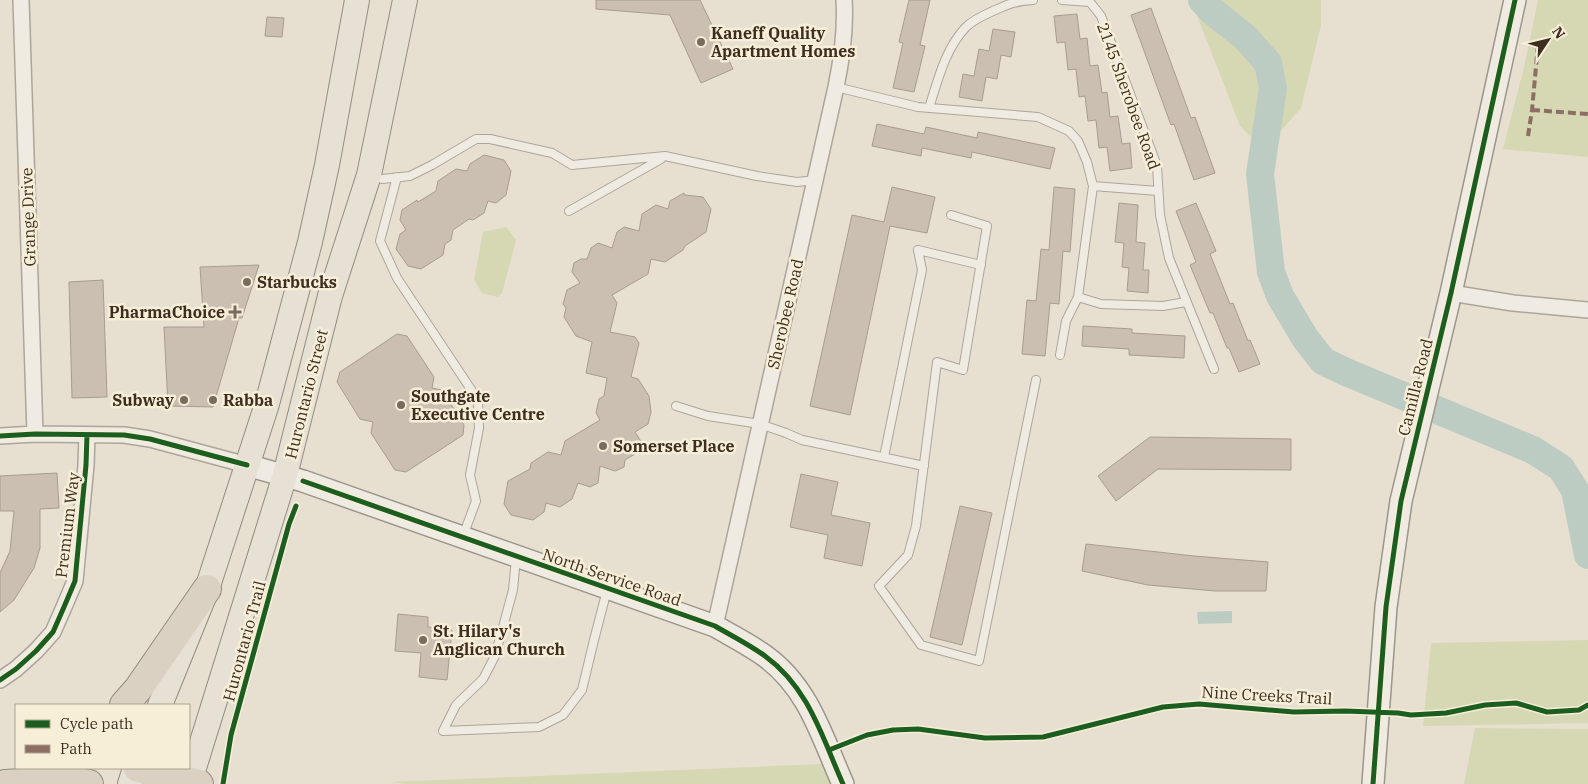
<svg xmlns="http://www.w3.org/2000/svg" width="1588" height="784" font-family="'IBM Plex Serif',serif">
<style>
.green{fill:#d6d7b3}
.water{fill:#bcccc2}
.lines{fill:none;stroke-linecap:round;stroke-linejoin:round}
.river{stroke:#bcccc2;stroke-width:28}
.building{fill:#cbbfb2;stroke:#a89c90}
.lane-casing{stroke:#ada599;stroke-width:10}
.street-casing{stroke:#ada599;stroke-width:18}
.secondary-casing{stroke:#9c958a;stroke-width:24}
.primary-casing{stroke:#928b80;stroke-width:26}
.highway-casing{stroke:#928b80;stroke-width:30}
.lane{stroke:#efebe3;stroke-width:8}
.street{stroke:#efebe3;stroke-width:15}
.secondary{stroke:#efebe3;stroke-width:21}
.primary{stroke:#e6e1d4;stroke-width:24}
.highway{stroke:#dad1c2;stroke-width:28}
.quiet{stroke:#8d6e63;stroke-width:4;stroke-dasharray:8 4;stroke-linecap:butt}
.cycleway-casing{stroke:#f7eed8;stroke-width:8}
.cycleway{stroke:#1b5e20;stroke-width:5}
.poi-dot{fill:#786c5e;stroke:#f7eed8;stroke-width:2}
.labels{text-anchor:middle;stroke-width:5;stroke-linejoin:round;paint-order:stroke}
.poi-label{font-size:16px;font-weight:bold;fill:#3d2e20;stroke:#f7eed8;text-anchor:start}
.street-label{font-size:16px;fill:#3d2e20;stroke:#f7eed8}
</style>
<rect width="100%" height="100%" fill="#e7e0d1"/>
<!-- green -->
<path class="green" d="M1191,0H1321V25L1301,108L1264,150L1240,126Z
M1538,0H1588V157L1503,149L1524,67Z
M506,227L516,240L502,293L498,297L482,293L474,280L483,232Z
M1588,640V723L1423,726L1431,643Z
M1475,728L1588,729V784H1464Z
M823,764L831,784H407L391,782Z"/>
<!-- water -->
<path class="water" d="M1232,611V623L1198,624L1197,612Z"/>
<g class="lines">
<!-- river -->
<path class="river" d="M1202,0L1212,11L1246,38L1268,63L1273,88L1260,174L1271,272L1280,296L1305,338L1323,361L1346,372L1533,450L1561,468L1575,490L1588,555"/>
</g>
<!-- building -->
<path class="building" d="M596,0H700L733,69L701,83L670,15L596,9Z
M909,0H930L920,45L925,46L914,92L893,88L903,43L899,42Z
M1151,8L1191,118L1195,117L1215,173L1194,180L1174,124L1171,125L1131,15Z
M1077,14L1080,39L1087,38L1090,66L1098,65L1102,93L1107,92L1110,117L1118,116L1122,144L1130,143L1132,168L1110,171L1107,147L1099,148L1096,120L1088,121L1085,96L1079,97L1076,69L1068,70L1065,42L1057,43L1054,16Z
M267,17L284,18L282,37L265,36Z
M993,29L1015,32L1011,57L1001,55L997,79L986,77L982,101L959,97L963,74L974,76L979,49L989,51Z
M877,124L924,134L926,127L977,138L978,132L1055,148L1050,169L972,152L971,158L922,148L921,156L872,146Z
M484,155L504,160L511,171L506,195L496,203L488,201L484,213L473,220L469,219L453,230L451,240L445,244L443,255L421,269L408,266L396,249L400,234L406,230L400,220L402,210L417,200L418,202L436,191L438,181L456,169L467,171L470,164Z
M892,187L935,197L927,233L890,226L850,415L810,406L852,215L884,222Z
M1054,187L1075,189L1070,252L1063,251L1059,304L1050,303L1045,356L1022,354L1027,300L1036,301L1041,249L1049,250Z
M684,193L685,195L703,197L711,209L706,232L685,246L683,250L665,262L651,259L648,274L612,295L617,303L610,332L635,337L639,343L631,377L638,379L649,396L651,412L648,424L635,432L642,443L640,451L625,460L624,467L615,471L600,466L598,483L590,487L578,483L572,499L560,507L546,503L544,512L533,520L511,515L504,504L508,481L530,469L531,463L548,452L561,455L565,441L600,420L596,413L599,399L604,396L607,378L586,373L592,342L576,336L564,317L566,308L563,304L567,290L580,283L572,272L574,263L581,259H587L591,248L598,243L612,248L617,232L624,227L639,231L642,214L656,205L668,209L670,201Z
M1119,203L1138,205L1136,242L1145,243L1143,270H1149L1148,293L1127,291L1129,268L1122,267L1124,243L1115,242Z
M1196,203L1216,251L1210,254L1230,304L1233,303L1248,341L1250,340L1260,364L1239,372L1229,348H1227L1213,313H1210L1190,265L1196,262L1176,211Z
M259,265L242,318H239L213,407L168,406L164,327H204L200,267Z
M103,280L107,397L72,398L69,282Z
M1083,326L1132,329V333L1185,336L1184,358L1129,355V349L1082,346Z
M397,334L407,336L434,377L432,388L442,390L464,425L463,435L406,472L395,470L371,433L373,422L360,419L337,382L340,372Z
M1150,437L1291,439V470L1158,469L1116,501L1098,476Z
M57,473L59,508L40,509V548L34,568L14,600L0,612V573L10,551L14,511H0V476Z
M801,474L838,482L831,515L870,523L862,566L824,558L828,535L790,527Z
M960,506L992,513L962,645L930,637Z
M1086,544L1194,556L1268,562L1266,591H1215L1148,585L1082,571Z
M398,614L428,617V627L452,630L447,680L419,677L421,653L395,651Z"/>
<g class="lines">
<defs>
<path id="lane" d="M1062,0L1090,2L1101,16L1157,166L1160,215L1169,258L1214,369
M836,87L918,107L1038,117L1069,131L1078,141L1087,162L1093,186L1078,297L1066,321L1060,355
M929,108C938,80 945,49 966,27C972,21 984,15 993,11C1009,4 1015,1 1033,0
M371,176L382,179L410,176L432,165L476,139H490L552,153L572,165L665,156L757,176L797,182L816,180
M397,177L380,241L397,278L478,400L479,428L470,475L476,501L463,536
M1093,186L1158,191
M569,211L661,159
M951,215L987,226L963,370L937,362L916,526L908,555L879,586L921,645L979,661L1036,380
M1078,297L1101,304L1163,306L1186,302
M676,406L708,416L760,424L786,433L802,440L924,466
M884,457L922,270L918,250L981,265
M516,558L513,590L495,656L483,679L456,705L443,731L539,727L563,715L582,690L594,640L607,590"/>
<path id="street" d="M21,0L35,434
M1451,293L1513,303L1588,310
M0,436L35,434L124,435L150,439L247,465
M715,626L836,87C842,58 846,30 844,0
M0,680L16,669L36,651L53,632L64,607L75,581L86,465L87,435"/>
<path id="secondary" d="M247,465L303,481L715,626C732,636 750,645 765,656C809,688 822,737 843,784
M1373,784L1386,607L1401,501L1451,293L1515,0"/>
<path id="primary" d="M160,705L207,589L267,404L310,242L327,165L357,0
M130,784L135,768
M189,784L285,475L330,296L369,175L405,0"/>
<path id="highway" d="M124,705L138,689L207,589
M138,768L199,784
M5,784L68,780L89,784"/>
</defs>
<!-- lane casing -->
<use href="#lane" class="lane-casing"/>
<!-- street casing -->
<use href="#street" class="street-casing"/>
<!-- secondary casing -->
<use href="#secondary" class="secondary-casing"/>
<!-- primary casing -->
<use href="#primary" class="primary-casing"/>
<!-- highway casing -->
<use href="#highway" class="highway-casing"/>
<!-- lane -->
<use href="#lane" class="lane"/>
<!-- street -->
<use href="#street" class="street"/>
<!-- secondary -->
<use href="#secondary" class="secondary"/>
<!-- primary -->
<use href="#primary" class="primary"/>
<!-- highway -->
<use href="#highway" class="highway"/>
<!-- quiet -->
<path class="quiet" d="M1532,110L1588,114
M1528,136L1532,110L1538,45"/>
<defs>
<path id="cycleway" d="M0,436L35,434L124,435L150,439L247,465
M303,481L715,626C732,636 750,645 765,656C809,688 822,737 843,784
M0,680L16,669L36,651L53,632L64,607L75,581L86,465L87,435
M829,750L867,735L893,730L918,729L985,738L1043,737L1163,707L1199,704L1294,712L1345,711L1398,713L1411,715L1446,713L1485,705L1516,703L1547,712L1579,710L1588,705
M223,784L231,735L289,524L296,506
M1373,784L1386,607L1401,501L1451,293L1515,0"/>
</defs>
<!-- cycleway casing -->
<use href="#cycleway" class="cycleway-casing"/>
<!-- cycleway -->
<use href="#cycleway" class="cycleway"/>
</g>
<!-- markers -->
<g class="poi-dot">
<circle cx="701" cy="42" r="5"/>
<circle cx="247" cy="282" r="5"/>
<path d="M232.5 304.5h5v5h5v5h-5v5h-5v-5h-5v-5h5z"/>
<circle cx="184" cy="400" r="5"/>
<circle cx="213" cy="400" r="5"/>
<circle cx="401" cy="405" r="5"/>
<circle cx="603" cy="446" r="5"/>
<circle cx="423" cy="640" r="5"/>
</g>
<g class="labels">
<!-- poi labels -->
<g class="poi-label">
<text x="711" y="39">Kaneff Quality<tspan x="711" dy="18">Apartment Homes</tspan></text>
<text x="257" y="288">Starbucks</text>
<text x="225" y="318" text-anchor="end">PharmaChoice</text>
<text x="411" y="402">Southgate<tspan x="411" dy="18">Executive Centre</tspan></text>
<text x="174" y="406" text-anchor="end">Subway</text>
<text x="223" y="406">Rabba</text>
<text x="613" y="452">Somerset Place</text>
<text x="433" y="637">St. Hilary's<tspan x="433" dy="18">Anglican Church</tspan></text>
</g>
<!-- street labels -->
<g class="street-label">
<text transform="translate(1129 96) rotate(70)" y="6">2145 Sherobee Road</text>
<text transform="translate(28 217) rotate(-92)" y="6">Grange Drive</text>
<text transform="translate(785 314) rotate(-77)" y="6">Sherobee Road</text>
<text transform="translate(1415 387) rotate(-76)" y="6">Camilla Road</text>
<text transform="translate(306 394) rotate(-76)" y="6">Hurontario Street</text>
<text transform="translate(67 525) rotate(-83)" y="6">Premium Way</text>
<text transform="translate(612 577) rotate(19)" y="6">North Service Road</text>
<text transform="translate(244 641) rotate(-75)" y="6">Hurontario Trail</text>
<text transform="translate(1267 695) rotate(3)" y="6">Nine Creeks Trail</text>
</g>
</g>
<!-- legend -->
<rect x="15" y="704" width="175" height="65" fill="#f7eed8" stroke="#ada18e"/>
<rect x="25" y="720" width="25" height="8" fill="#1b5e20" stroke="#ada18e"/>
<text x="60" y="729" font-size="15" fill="#3d2e20">Cycle path</text>
<rect x="25" y="745" width="25" height="8" fill="#8d6e63" stroke="#ada18e"/>
<text x="60" y="754" font-size="15" fill="#3d2e20">Path</text>
<!-- north arrow -->
<g transform="translate(1548 40) rotate(55)" stroke="#f7eed8" stroke-width="4" paint-order="stroke">
<path d="M0-4L9 19L0 12L-9 19Z" fill="#3d2e20"/>
<text y="-8" font-size="14" font-weight="bold" text-anchor="middle" fill="#3d2e20">N</text>
</g>
</svg>
